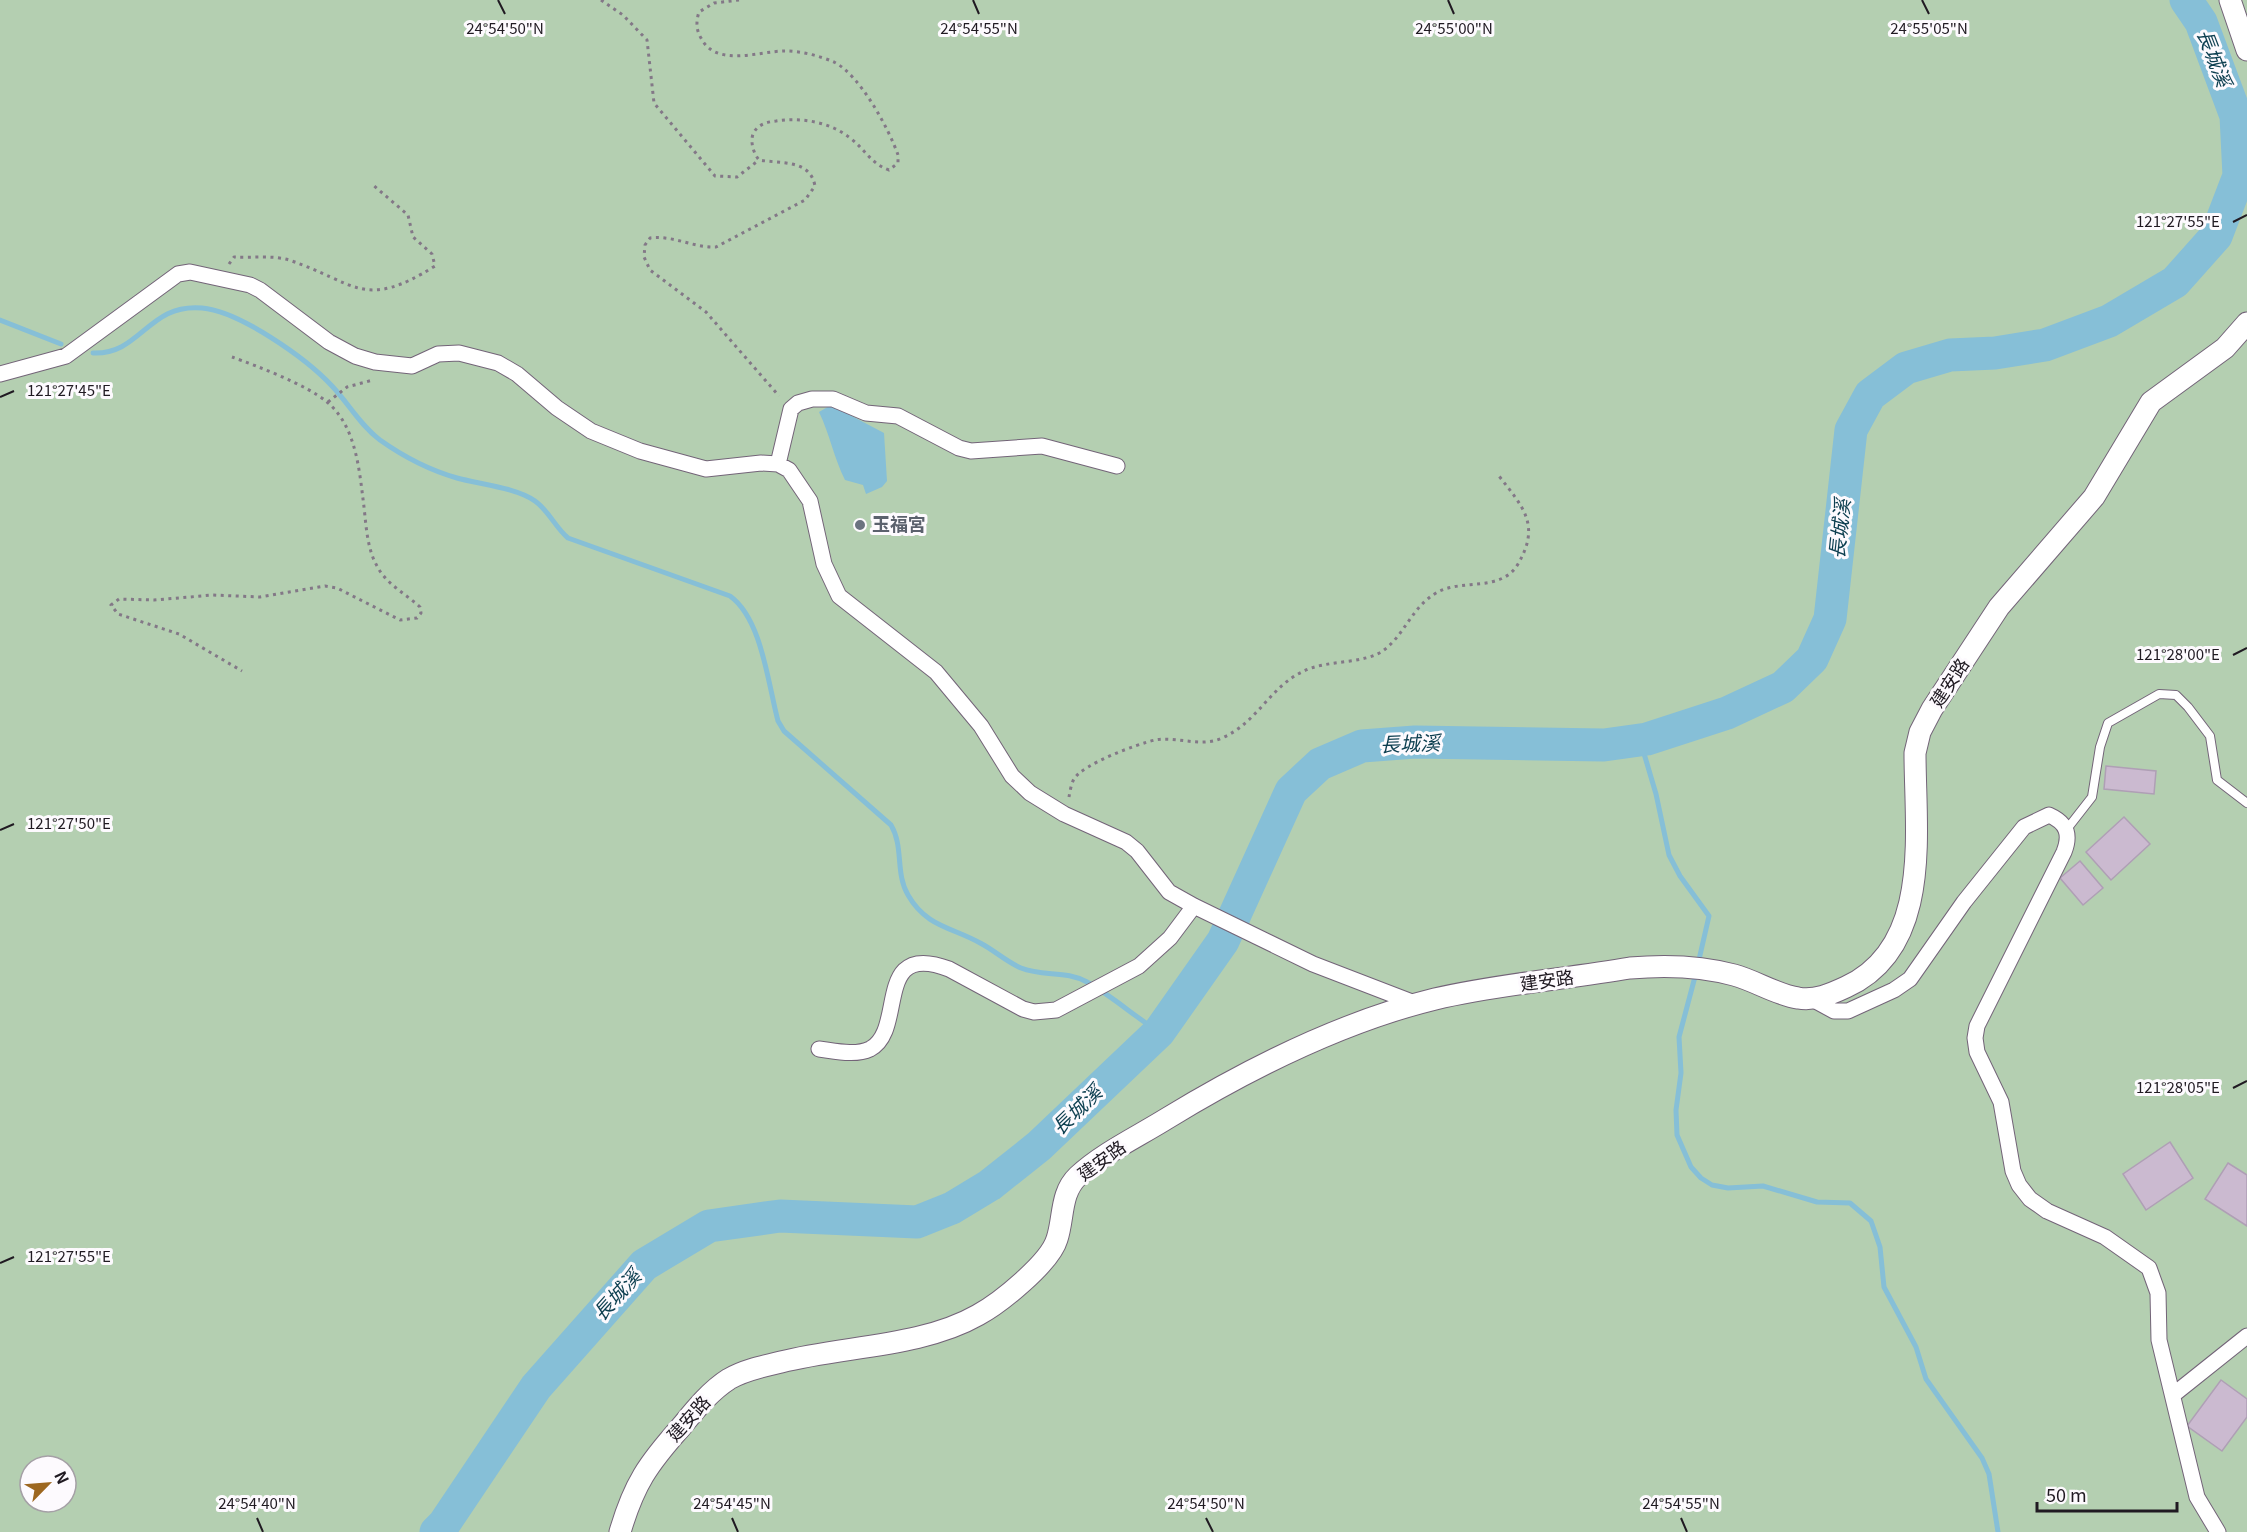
<svg xmlns="http://www.w3.org/2000/svg" width="2247" height="1532" font-family="Georgia,'Noto Sans TC',serif">
<style>
.green{fill:#b4cfb1;fill-rule:evenodd}
.water{fill:#86bfd7}
.lines{fill:none;stroke-linecap:round;stroke-linejoin:round}
.stream{stroke:#86bfd7;stroke-width:5}
.river{stroke:#86bfd7;stroke-width:33}
.building{fill:#cbbad0;stroke:#af9fb5;stroke-width:1.5}
.lane-casing{stroke:#736478;stroke-width:10}
.street-casing{stroke:#736478;stroke-width:17}
.secondary-casing{stroke:#736478;stroke-width:23}
.path{stroke:#837887;stroke-width:3;stroke-dasharray:3 4.5;stroke-linecap:butt}
.lane{stroke:#fff;stroke-width:8}
.street{stroke:#fff;stroke-width:15}
.secondary{stroke:#fff;stroke-width:21}
.ticks{fill:none;stroke:#201a22;stroke-width:2}
.worship-dot{fill:#6b7280;stroke:#fdfafe;stroke-width:2}
.labels{text-anchor:middle;stroke-width:6;stroke-linejoin:round;paint-order:stroke}
.worship-label{font-size:18px;font-weight:bold;fill:#5b616d;stroke:#fdfafe;text-anchor:start}
.street-label{font-size:18px;fill:#201a22;stroke:#fdfafe}
.water-label{font-size:20px;font-style:italic;fill:#0d3f50;stroke:#fdfafe}
.ticks-label{font-size:15px;text-anchor:middle;fill:#201a22;stroke:#fdfafe;stroke-width:6;stroke-linejoin:round;paint-order:stroke}
</style>
<rect width="100%" height="100%" fill="#f8e7fe"/>
<!-- green -->
<path class="green" d="M0,0H2247V1532H0ZM30,1466H66V1502H30Z"/>
<!-- water -->
<path class="water" d="M831,405L884,433L887,481L882,487L866,494L863,485L845,480C834,458 830,435 819,412Z"/>
<g class="lines">
<!-- stream -->
<path class="stream" d="M0,320L61,344
M93,353C141,355 148,303 202,308C239,311 306,358 332,386C349,404 360,425 380,440C404,457 429,470 457,478C479,484 518,488 535,501C549,511 555,527 568,538L730,596C762,619 768,684 778,721L784,731L891,825C904,847 895,873 908,895C927,928 953,927 982,944C995,951 1007,962 1021,968C1043,977 1066,970 1087,982C1112,996 1134,1016 1159,1032
M1640,740L1656,794L1669,855L1680,876L1709,916L1698,964
M1696,973L1679,1037L1681,1073L1676,1110L1677,1135L1691,1167L1701,1178L1712,1185L1728,1188L1763,1186L1817,1202L1850,1203L1871,1221L1880,1247L1884,1287L1916,1347L1926,1379L1982,1458L1989,1474L1998,1532"/>
<!-- river -->
<path class="river" d="M436,1532L444,1524L536,1387L644,1265L709,1226L780,1216L917,1222L952,1208L990,1185L1039,1146L1159,1032L1223,941L1291,791L1320,764L1362,746L1415,742L1604,745L1647,739L1727,713L1783,687L1812,659L1830,619L1851,430L1870,395L1906,368L1950,355L1995,353L2045,345L2109,321L2175,282L2216,236L2239,176L2236,116L2201,22L2186,0"/>
</g>
<!-- building -->
<path class="building" d="M2106,766L2156,771L2154,794L2104,789Z
M2124,817L2150,844L2111,880L2086,852Z
M2080,861L2103,888L2083,905L2060,878Z
M2170,1142L2193,1178L2146,1210L2123,1174Z
M2228,1163L2247,1175V1226L2205,1199Z
M2221,1380L2247,1399V1417L2222,1451L2187,1426Z"/>
<g class="lines">
<defs>
<path id="lane" d="M2067,829L2092,797L2100,747L2108,723L2159,694L2176,695L2188,707L2210,736L2217,780L2247,803"/>
<path id="street" d="M0,374L66,356L178,274L190,272L250,285L260,290L329,342L355,356L375,362L412,366L438,354L459,353L498,363L517,374L557,408L591,431L640,451L706,469L761,463L778,464L789,470L810,501L824,564L839,596L936,672L981,726L1012,776L1030,793L1064,814L1126,842L1137,851L1169,892L1194,906L1313,964L1417,1004
M778,464L791,409L798,403L812,399H833L866,413L898,416L959,448L971,451L1042,446L1117,466
M1812,999L1834,1011H1848L1894,990L1910,979L1964,902L2024,827L2049,815C2067,823 2071,834 2064,852L1977,1026L1975,1038L1977,1052L2001,1102L2013,1171L2019,1185L2030,1199L2047,1211L2105,1237L2149,1268L2158,1293L2159,1340L2197,1497L2218,1532
M819,1049C835,1051 855,1056 870,1049C907,1030 872,940 949,969L1023,1009L1034,1012L1056,1010L1139,966L1170,938L1194,906
M2173,1395L2247,1336"/>
<path id="secondary" d="M2230,0L2247,50
M620,1532C634,1484 648,1464 681,1427C695,1410 710,1391 729,1379C744,1370 764,1366 781,1362C843,1346 922,1347 978,1315C1000,1303 1050,1263 1057,1239C1064,1218 1060,1193 1078,1176C1103,1153 1137,1137 1166,1119C1248,1069 1341,1022 1435,999C1499,984 1566,979 1630,968C1664,965 1701,966 1734,975C1756,981 1777,995 1798,998C1815,1001 1831,994 1846,987C1933,947 1915,832 1915,753L1920,732L1932,709L1999,607L2094,497L2151,402L2225,348L2247,323"/>
</defs>
<!-- lane casing -->
<use href="#lane" class="lane-casing"/>
<!-- street casing -->
<use href="#street" class="street-casing"/>
<!-- secondary casing -->
<use href="#secondary" class="secondary-casing"/>
<!-- path -->
<path class="path" d="M601,0L623,15L647,40L654,103L715,176L737,177L759,160
M739,0L714,3L699,12C696,21 696,30 701,38C716,68 759,51 785,51C801,51 820,56 834,62C860,75 889,129 898,155V163L889,170C871,164 865,149 850,138C830,122 801,117 776,121C766,122 757,125 753,134C750,143 754,154 759,160C781,164 810,159 815,186L805,200L716,247C693,248 674,235 650,238L645,245L644,257L650,270L706,312L779,396
M229,264L234,257C251,258 273,255 289,260C357,283 363,311 435,266L432,254L413,237L408,215L373,185
M232,357C257,366 307,385 327,402C355,425 359,467 363,499C366,520 366,547 377,566C386,584 406,594 420,607L421,613L417,618L400,620L337,588L325,586L260,597L213,595L154,600L119,599L111,605L118,614L179,634L242,671
M328,402L347,387L373,380
M1069,797C1070,792 1071,784 1074,779C1083,764 1137,744 1155,740C1178,736 1200,748 1222,738C1257,723 1270,687 1302,672C1326,659 1364,665 1384,650C1405,634 1412,607 1436,593C1461,578 1501,593 1518,564C1541,525 1523,507 1499,476"/>
<!-- lane -->
<use href="#lane" class="lane"/>
<!-- street -->
<use href="#street" class="street"/>
<!-- secondary -->
<use href="#secondary" class="secondary"/>
</g>
<!-- ticks -->
<path class="ticks" d="M498,0L505,14M973,0L979,14M1448,0L1454,14M1922,0L1929,14M2233,222L2247,215M0,397L14,391M2233,655L2247,648M0,830L14,824M2233,1088L2247,1081M0,1263L14,1257M257,1518L263,1532M732,1518L738,1532M1206,1518L1213,1532M1681,1518L1687,1532"/>
<!-- markers -->
<circle class="worship-dot" cx="860" cy="525" r="6"/>
<g class="labels">
<!-- worship labels -->
<g class="worship-label">
<text x="872" y="531">玉福宮</text>
</g>
<!-- street labels -->
<g class="street-label">
<text transform="translate(1950 683) rotate(-57)" y="6">建安路</text>
<text transform="translate(1547 981) rotate(-8)" y="6">建安路</text>
<text transform="translate(1102 1161) rotate(-36)" y="6">建安路</text>
<text transform="translate(689 1419) rotate(-48)" y="6">建安路</text>
</g>
<!-- water labels -->
<g class="water-label">
<text transform="translate(2214 58) rotate(69)" y="7">長城溪</text>
<text transform="translate(1840 529) rotate(-84)" y="7">長城溪</text>
<text transform="translate(1410 744) rotate(-2)" y="7">長城溪</text>
<text transform="translate(1077 1110) rotate(-44)" y="7">長城溪</text>
<text transform="translate(617 1295) rotate(-48)" y="7">長城溪</text>
</g>
</g>
<g class="ticks-label">
<text x="505" y="34">24°54'50"N</text>
<text x="979" y="34">24°54'55"N</text>
<text x="1454" y="34">24°55'00"N</text>
<text x="1929" y="34">24°55'05"N</text>
<text x="2178" y="227">121°27'55"E</text>
<text x="69" y="396">121°27'45"E</text>
<text x="2178" y="660">121°28'00"E</text>
<text x="69" y="829">121°27'50"E</text>
<text x="2178" y="1093">121°28'05"E</text>
<text x="69" y="1262">121°27'55"E</text>
<text x="257" y="1509">24°54'40"N</text>
<text x="732" y="1509">24°54'45"N</text>
<text x="1206" y="1509">24°54'50"N</text>
<text x="1681" y="1509">24°54'55"N</text>
</g>
<!-- north arrow -->
<g transform="translate(48 1484) rotate(65)"><circle r="28" fill="#fdfafe" stroke="#a5a0a6" stroke-width="1.5"/>
<path d="M0-4.5L10 22L0 15L-10 22Z" fill="#9d6720"/>
<text y="-9" font-size="16" font-weight="bold" text-anchor="middle" fill="#201a22">N</text>
</g>
<!-- scale -->
<path d="M2037 1502v9h140v-9" fill="none" stroke="#201a22" stroke-width="3"/>
<text x="2046" y="1502" font-size="18" fill="#201a22" stroke="#fdfafe" stroke-width="4.5" paint-order="stroke">50 m</text>
</svg>
